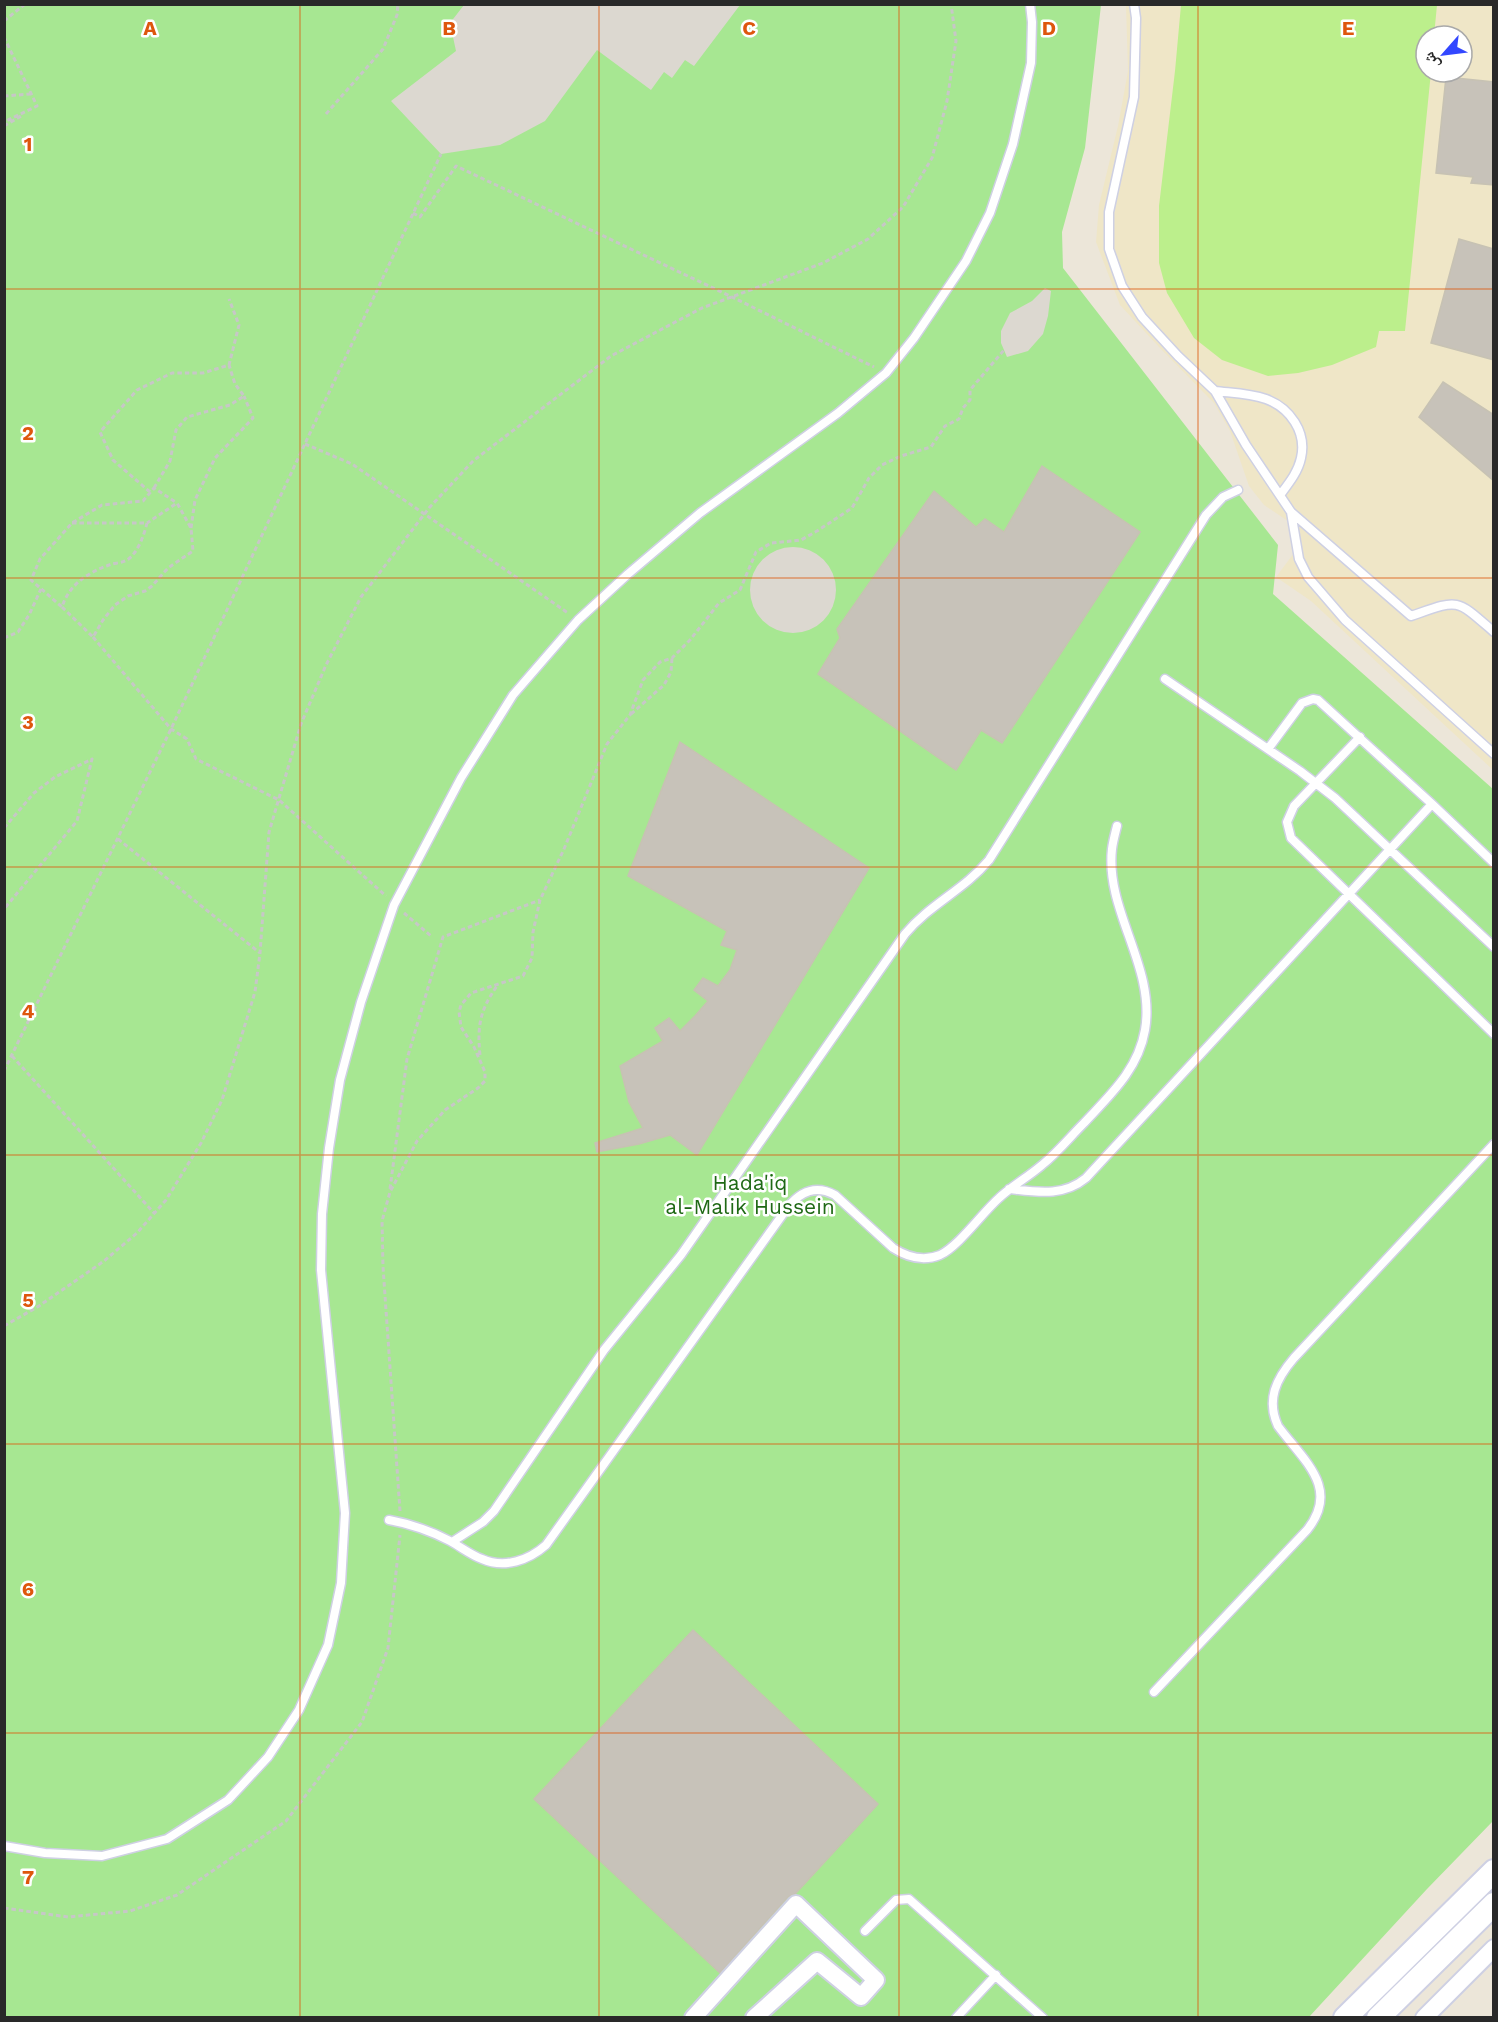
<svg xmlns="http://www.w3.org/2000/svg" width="1498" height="2022" font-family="'Work Sans','Noto Naskh Arabic',sans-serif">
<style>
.education{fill:#efe6c7;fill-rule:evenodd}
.green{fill:#a7e792}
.pitch{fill:#bcef8c}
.plaza{fill:#dcd8d0}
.building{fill:#c7c2b9;stroke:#c7c2b3;stroke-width:1.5}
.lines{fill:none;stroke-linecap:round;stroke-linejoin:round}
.lane-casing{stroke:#ced0e3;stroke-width:11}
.street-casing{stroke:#ced0e3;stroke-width:20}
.secondary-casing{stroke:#ced0e3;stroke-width:26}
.path{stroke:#c7c7c7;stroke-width:3;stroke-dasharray:4.5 3;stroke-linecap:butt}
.lane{stroke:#fff;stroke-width:8}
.street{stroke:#fff;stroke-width:16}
.secondary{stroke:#fff;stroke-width:22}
.grid{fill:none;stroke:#de570d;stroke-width:1.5;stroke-opacity:0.55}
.labels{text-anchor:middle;stroke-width:5;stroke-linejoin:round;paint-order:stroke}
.park-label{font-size:21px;fill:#1f6915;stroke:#fff}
.grid-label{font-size:20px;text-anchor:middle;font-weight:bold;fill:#de570d;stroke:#fff;stroke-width:5;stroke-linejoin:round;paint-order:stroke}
</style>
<rect width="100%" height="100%" fill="#ece6d9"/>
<!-- education -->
<path class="education" d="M1126,5H1493V770L1311,601L1276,577L1300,545L1297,533L1288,521L1264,505L1249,486L1230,431L1214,403L1159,347L1120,305L1096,242L1099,205L1118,126L1128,71ZM1426,36H1462V72H1426Z"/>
<!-- green -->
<path class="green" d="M5,5H1101L1085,148L1062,232L1063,268L1278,545L1273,594L1493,789V1821L1427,1889L1309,2017L5,2018Z"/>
<!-- pitch -->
<path class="pitch" d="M1181,5H1437L1434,36H1426V72H1431L1405,331H1379L1376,347L1332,365L1298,373L1268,376L1222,360L1194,338L1167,293L1159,263V206L1175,71Z"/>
<!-- plaza -->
<path class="plaza" d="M464,5V4L740,5L694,66L685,60L672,78L664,72L651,90L597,50L545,121L500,145L441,154L391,101L456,51L450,23Z
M1045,288L1051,291L1048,316L1043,334L1028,351L1007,357L1001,343V331L1010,313L1032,301Z
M750 590a43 43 0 1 1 86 0a43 43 0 1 1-86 0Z"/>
<!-- building -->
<path class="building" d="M1446,77L1494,82V185L1471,183L1473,177L1436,173Z
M1459,239L1494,249V360L1431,343Z
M1443,382L1494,415V481L1419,417Z
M1042,466L1140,532L1002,743L981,730L956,770L818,674L840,638L837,629L934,491L976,527L985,519L1004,532Z
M680,742L869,868L697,1155L670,1135L639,1144L597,1152L595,1143L643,1128L629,1102L620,1066L663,1041L655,1028L669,1018L680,1031L695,1016L708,1001L694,990L703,978L718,986L730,970L737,950L721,945L727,931L628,876Z
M693,1630L878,1804L795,1894L788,1897L720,1973L534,1799Z"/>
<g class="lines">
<defs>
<path id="lane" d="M1134,4L1136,18L1134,97L1109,212V249L1122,286L1142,317L1178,356L1215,391L1246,445L1291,512L1299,559L1308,577L1345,620L1494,754
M1215,391C1232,393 1249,393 1266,399C1290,408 1307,432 1301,458C1298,472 1289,483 1280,495
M1291,512L1411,616C1460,599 1455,598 1494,632
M1165,679L1300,771L1335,798L1494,947
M1360,737L1294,806L1287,822L1291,838L1494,1034
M1268,749L1302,703L1313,699L1318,700L1432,804L1494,863
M1009,1189C1037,1192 1063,1197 1086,1178L1432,804
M389,1520C411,1524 431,1531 450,1541C461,1547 471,1555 482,1559C505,1569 529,1560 546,1545L788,1207C801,1191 816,1185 835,1195L893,1248C907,1257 923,1262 940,1255C959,1246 982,1213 999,1198C1012,1186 1028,1177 1042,1165C1057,1153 1070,1137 1084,1123C1110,1095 1138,1070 1145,1030C1156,967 1105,911 1112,849C1113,841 1115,834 1117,826
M452,1542L483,1522L494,1511L604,1350L681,1255L905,934C930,904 964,890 989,860L1206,515L1223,497L1238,490
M1154,1692L1307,1530C1341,1488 1303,1460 1278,1426C1266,1400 1276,1379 1294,1358L1494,1144
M4,1846L45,1853L102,1856L167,1839L228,1800L268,1757L299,1710L328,1645L341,1583L345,1513L321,1270L322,1214L329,1148L340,1080L361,1002L394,905L461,778L513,695L578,620L628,574L700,513L838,413L886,373L914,338L966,261L990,213L1013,144L1031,63L1032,22L1030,4
M865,1931L896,1900L909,1899L1043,2018
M956,2018L996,1975"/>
<path id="street" d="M693,2018L796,1904L876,1980L861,1997L817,1961L754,2018
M1424,2018L1494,1948"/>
<path id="secondary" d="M1345,2018L1494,1871
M1378,2018L1494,1904"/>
</defs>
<!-- lane casing -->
<use href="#lane" class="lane-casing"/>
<!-- street casing -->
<use href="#street" class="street-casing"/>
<!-- secondary casing -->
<use href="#secondary" class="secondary-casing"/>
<!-- path -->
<path class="path" d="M4,21L25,4
M4,37L37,106L4,122
M4,96L31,94
M326,114L383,49L397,15L398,4
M4,126L21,116
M413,213L420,217L456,166L732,297L874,367
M305,444L352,464L568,613
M154,488L170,461L176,430L187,417L230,405L244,396L235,384L229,365
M150,492L113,460L100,432L137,390L172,373H203L229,365L239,325L229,299
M72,523H147C144,535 138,553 127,560C122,563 114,563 109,565C87,573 69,585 62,607L31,580L40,559L72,523L102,505L143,501L154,488L177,503
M191,528L195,500L215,458L253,418L244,396
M62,607L93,637L103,620L115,605L128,596L145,591L152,586L168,568L193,551L191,528L177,503L147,523
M93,637L171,729L187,739L196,759L279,800L386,896
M4,638L18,632L29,615L41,589
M631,714L664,685L671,672L672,658
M4,828L34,793L55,777L92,759L77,821L4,909
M118,839L260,953
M404,913L431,936
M480,1055C477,1026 480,1010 497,986
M12,1056L154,1213
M4,1071L171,729L441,154
M390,1189L407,1059L443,937L540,900
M4,1326L39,1306L104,1261L137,1233L166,1200L201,1143L222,1100L255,992L260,953L269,832L301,724L326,665L361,597L429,508L473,461L611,356L702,308L823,263L868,239L903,207L932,158L947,101L956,41L951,4
M400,1511L383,1267L382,1221L390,1192L417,1141L445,1110L478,1088L485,1081V1072L474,1047L461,1027L459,1012L461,1005L471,993L523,976L532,958L533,932L540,900L564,849L607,744L630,715L643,680L660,662L672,658L690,640L719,603L740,590L756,552L771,543L801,540L817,531L852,508L869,478L882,465L901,456L931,447L945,426L959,419L963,408L970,400V390L1004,350
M4,1908L68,1917L130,1911L177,1895L286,1821L362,1722L388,1648L400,1535"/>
<!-- lane -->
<use href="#lane" class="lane"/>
<!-- street -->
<use href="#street" class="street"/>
<!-- secondary -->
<use href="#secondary" class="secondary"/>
</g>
<!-- grid -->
<path class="grid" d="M300,4V2018M599,4V2018M899,4V2018M1198,4V2018M4,289H1494M4,578H1494M4,867H1494M4,1155H1494M4,1444H1494M4,1733H1494"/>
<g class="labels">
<!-- park labels -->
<g class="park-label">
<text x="750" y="1190">Hada'iq<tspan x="750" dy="24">al-Malik Hussein</tspan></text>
</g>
</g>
<g class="grid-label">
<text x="150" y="35">A</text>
<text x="449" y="35">B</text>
<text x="749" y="35">C</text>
<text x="1049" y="35">D</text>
<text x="1348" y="35">E</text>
<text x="28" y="151">1</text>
<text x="28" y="440">2</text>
<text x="28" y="729">3</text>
<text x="28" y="1018">4</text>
<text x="28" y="1307">5</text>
<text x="28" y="1596">6</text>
<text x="28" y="1884">7</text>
</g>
<!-- border -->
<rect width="1498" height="2022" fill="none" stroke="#292929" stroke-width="12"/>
<!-- north arrow -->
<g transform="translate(1444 54) rotate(242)"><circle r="28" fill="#ffffff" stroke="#a9a9a9" stroke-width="1.5"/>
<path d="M0-4.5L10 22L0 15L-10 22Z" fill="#3347ff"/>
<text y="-9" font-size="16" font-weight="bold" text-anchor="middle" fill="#292929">ش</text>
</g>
</svg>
